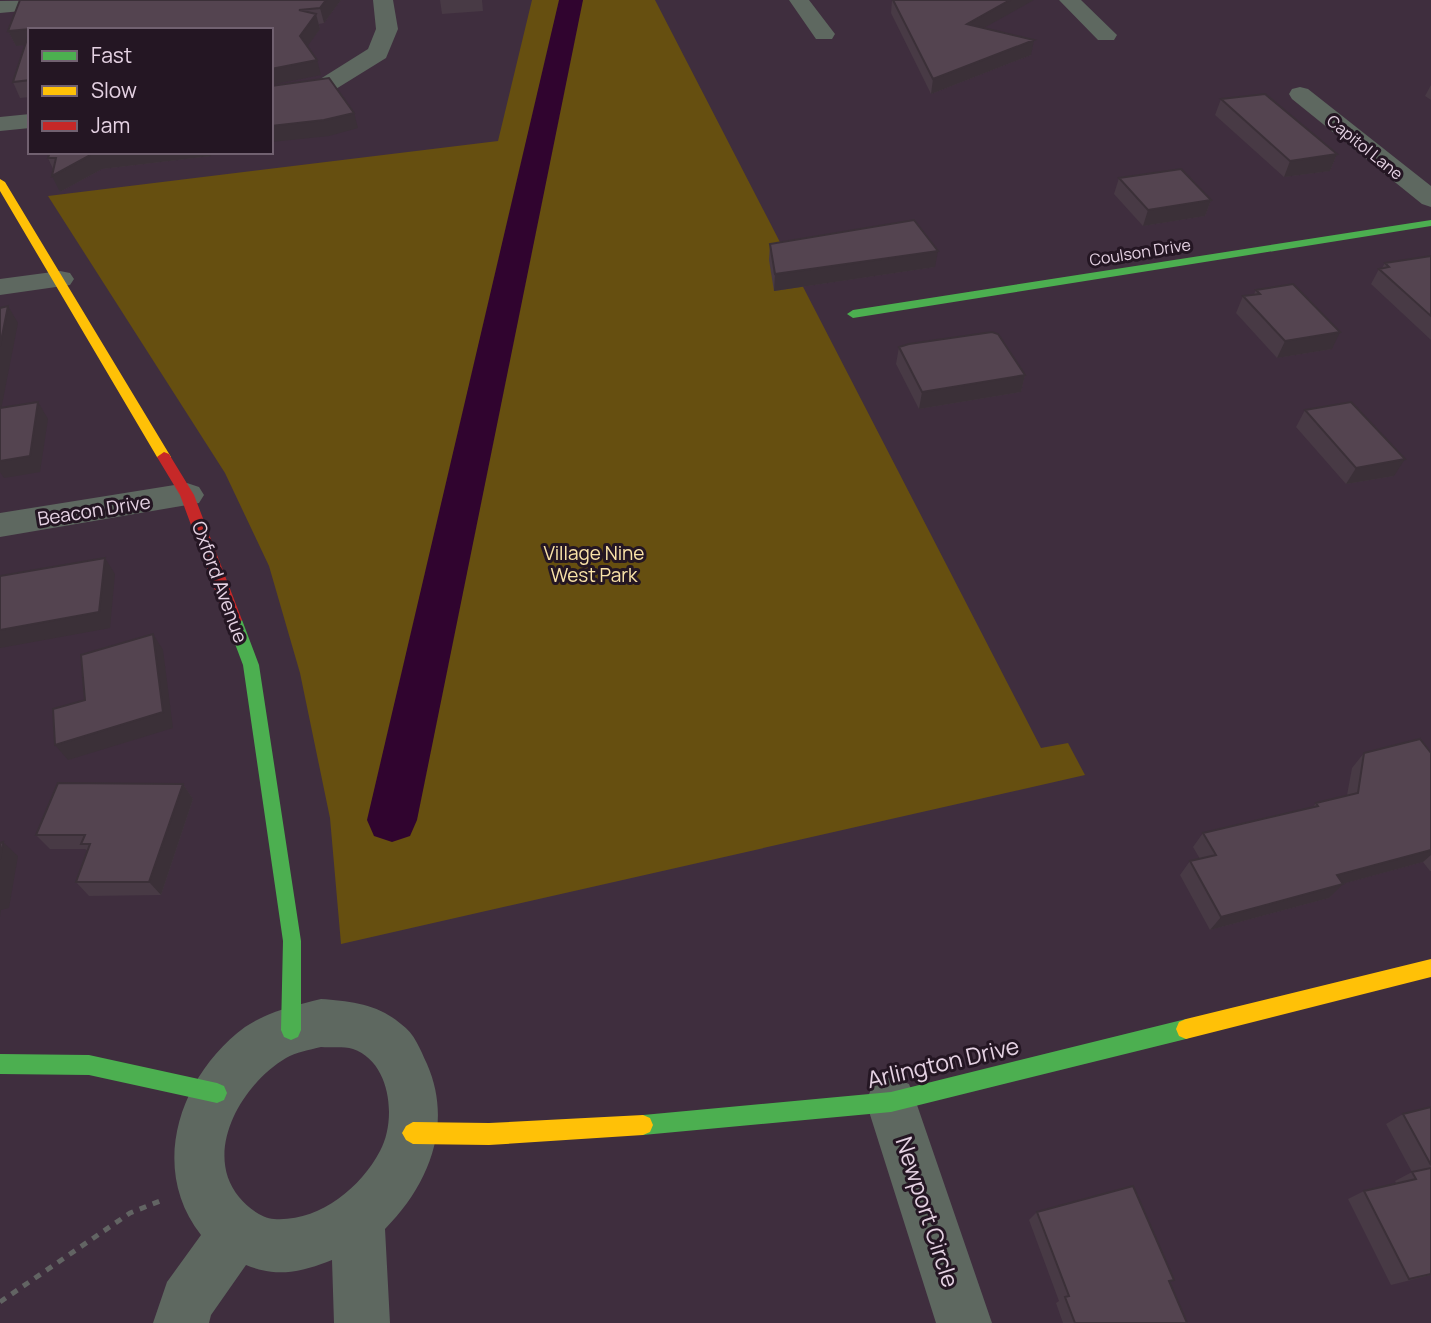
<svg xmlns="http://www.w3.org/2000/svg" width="1431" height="1323" font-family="Manrope,sans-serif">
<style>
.green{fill:#664f10}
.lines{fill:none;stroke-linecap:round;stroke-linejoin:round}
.canal{fill:#30042f;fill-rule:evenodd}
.path{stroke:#626463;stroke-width:5;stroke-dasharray:7 7;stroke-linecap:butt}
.street{fill:#5e6860;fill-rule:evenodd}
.fast{fill:#4caf50;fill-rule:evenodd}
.slow{fill:#ffc107;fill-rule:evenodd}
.jam{fill:#c62828;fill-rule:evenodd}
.wall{fill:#483a45}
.shaded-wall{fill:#3b3038}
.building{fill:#544450;stroke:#3b3038;stroke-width:2}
.labels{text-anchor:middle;stroke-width:6;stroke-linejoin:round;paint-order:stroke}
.far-street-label{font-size:16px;fill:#e5d2e3;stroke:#241623}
.street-label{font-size:19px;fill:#e5d2e3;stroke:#241623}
.park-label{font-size:19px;fill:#fae3a8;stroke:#241623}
.near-street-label{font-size:23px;fill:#e5d2e3;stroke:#241623}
</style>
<rect width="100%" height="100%" fill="#3f2e3e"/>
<!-- green -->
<path class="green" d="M532,0H655L1041,748L1068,743L1085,775L341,944L330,818L300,673L269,566L225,473L48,196L498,141Z"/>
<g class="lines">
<!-- canal -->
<path class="canal" d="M559,0H583L417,820L410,836L392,842L374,836L367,820Z"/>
<!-- path -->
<path class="path" d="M0,1302L130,1213L160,1201"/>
<!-- street -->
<path class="street" d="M86,0L83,4L76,6L0,13V1Z
M373,0H393L398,29L386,58L331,92L271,100V86L317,81L368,49L376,29Z
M789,0H809L835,34L832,39H816Z
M1059,0H1081L1117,35L1114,40H1098Z
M1300,87L1308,89L1431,186V207L1422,204L1292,99L1289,94L1292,89Z
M30,114V128L0,131V117Z
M60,271L70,273L74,279L70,285L0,295V279Z
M187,483L199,487L204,495L199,503L0,537V513Z
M321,999C350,1001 378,1004 401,1024C415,1034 420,1049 427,1064C453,1123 430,1184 385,1229L390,1323H334L332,1260C302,1272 277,1278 246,1265L211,1315L209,1323H153L167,1282L201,1235C148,1168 180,1075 245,1027C267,1012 296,1005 321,999ZM321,1047C331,1048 343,1046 353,1049C391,1062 397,1120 380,1151C360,1189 318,1222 274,1219C261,1218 247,1207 239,1197C202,1152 242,1084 286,1058C296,1052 309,1050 321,1047Z
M891,1077L909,1084L916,1102L992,1323H936L866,1102L873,1084Z"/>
<!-- fast -->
<path class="fast" d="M1431,220V226L853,318L847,314L853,310Z
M234,614L242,620L259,665L301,941V1030L298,1037L291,1040L284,1037L281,1030L283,941L243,665L226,620Z
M1186,1019L1193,1022L1196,1029L1193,1036L1186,1039L891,1112L643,1135L636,1132L633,1125L636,1118L643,1115L891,1092Z
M0,1054L89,1055L217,1083L224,1086L227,1093L224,1100L217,1103L89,1075L0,1074Z"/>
<!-- slow -->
<path class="slow" d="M0,179L5,182L171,457L169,460L164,462L157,457L0,191Z
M1431,959V977L1186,1039L1179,1036L1176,1029L1179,1022L1186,1019Z
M643,1115L650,1118L653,1125L650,1132L643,1135L489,1145L413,1144L406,1140L402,1133L406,1126L413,1122L489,1123Z"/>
<!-- jam -->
<path class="jam" d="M164,452L169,454L194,495L242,620L239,624L234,626L226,620L180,495L157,457Z"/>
</g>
<!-- wall -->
<path class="wall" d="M20,0H341L324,23L319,24L320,29L307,46L321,75L30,30V97L20,98L13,82L25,45L16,46L8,31Z
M440,0H482L483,11L442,14Z
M892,0L984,28L1031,55L931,94L891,13Z
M1431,85V100L1425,96Z
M1221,99L1337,154L1330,171L1284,177L1215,115Z
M50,152L211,156L102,169L60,192L53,169L48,158Z
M1119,178L1211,200L1205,216L1143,226L1114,194Z
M770,244L935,267L774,291L769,260Z
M1431,256V340L1371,284L1379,269L1382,268L1385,263Z
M1256,290L1332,349L1277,358L1236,313L1243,296L1254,294Z
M899,347L1025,375L1021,392L919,409L896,364Z
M1305,410L1394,476L1346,484L1296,427Z
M1364,753H1431V871H1430L1423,862L1342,884L1329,898L1210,930L1180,875L1190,861L1200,859L1193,847L1203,833L1313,807L1316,803L1347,795L1352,768Z
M183,784L193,799L161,895L89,896L76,882L88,851L85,849H50L36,835Z
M1431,1107V1275L1391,1285L1348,1199L1364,1191L1396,1183L1395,1181L1412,1172L1386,1124L1403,1114Z
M1037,1212L1169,1282L1187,1323H1063L1056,1303L1059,1301L1029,1220Z"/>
<!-- shaded-wall -->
<path class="shaded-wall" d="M326,0H341L324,23L320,8Z
M1010,0H1034L964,39L967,24Z
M316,14L320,29L304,51L300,36Z
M30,29V45L16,46L8,31Z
M1034,40L1031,55L931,94L933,79Z
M317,60L321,75L271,85V69Z
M354,113L358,128L329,136L271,142V126Z
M100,152H212L211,156L102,169L60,192L52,176L94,153Z
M1337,154L1330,171L1284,177L1290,161Z
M1211,200L1205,216L1143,226L1148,210Z
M938,251L935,267L774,291L775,274Z
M8,306L18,323L0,415V346Z
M1340,332L1332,349L1277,358L1285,341Z
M1025,375L1021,392L919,409L922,392Z
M38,402L48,419L40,472L4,478L0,472V461Z
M1405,459L1394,476L1346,484L1356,468Z
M105,558L115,574L110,628L0,648V630Z
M153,634L163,650L173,728L68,760L55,745Z
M183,784L193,799L161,895L149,882Z
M3,842L18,856L9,908L1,910L0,917V859Z
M1431,850V855L1423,862L1324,889L1337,875Z
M1343,884L1329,898L1210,930L1221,917Z"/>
<!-- building -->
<path class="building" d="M20,0H326L320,8L299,10L316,14L300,36L317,60L271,69V30H30V29L8,31Z
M893,0H1010L967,24L1034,40L933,79Z
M30,30V80L13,82Z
M329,78L354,113L324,120L271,126V86Z
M1265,94L1337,154L1290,161L1221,99Z
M50,152H100L94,153L52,176L56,158H48Z
M1181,169L1211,200L1148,210L1119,178Z
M914,220L938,251L775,274L770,244Z
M1431,256V316L1379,269L1389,267L1385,263Z
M1293,284L1340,332L1285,341L1243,296L1260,294L1256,290Z
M8,306L0,346V308Z
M992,332L998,334L1025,375L922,392L899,347L909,344Z
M38,402L30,456L0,461V408Z
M1351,402L1405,459L1356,468L1305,410Z
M105,558L99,612L0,630V576Z
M153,634L163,712L55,745L53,709L85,700L81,655Z
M1420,739L1431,753V850L1337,875L1343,884L1221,917L1190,861L1216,855L1203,833L1318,806L1316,803L1358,793L1364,753Z
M58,783L183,784L149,882H76L90,844H81L85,835H36Z
M3,842L0,859V843Z
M1431,1107V1165L1403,1114Z
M1431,1168V1274L1409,1279L1364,1191L1416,1179L1412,1172Z
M1133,1186L1174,1280L1169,1281L1187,1323H1075L1065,1297L1069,1296L1037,1212Z"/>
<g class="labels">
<!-- far-street labels -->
<g class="far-street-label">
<text transform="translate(1365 147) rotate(39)" y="6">Capitol Lane</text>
<text transform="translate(1140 252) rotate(-9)" y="6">Coulson Drive</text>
</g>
<!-- street labels -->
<g class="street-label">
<text transform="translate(94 510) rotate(-9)" y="7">Beacon Drive</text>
<text transform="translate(220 582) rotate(70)" y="7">Oxford Avenue</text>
</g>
<!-- park labels -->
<g class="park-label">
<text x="594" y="560">Village Nine<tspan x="594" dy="22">West Park</tspan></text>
</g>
<!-- near-street labels -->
<g class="near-street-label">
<text transform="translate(943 1063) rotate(-13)" y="8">Arlington Drive</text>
<text transform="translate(927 1212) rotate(72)" y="8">Newport Circle</text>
</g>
</g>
<!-- legend -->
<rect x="28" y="28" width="245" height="126" fill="#241623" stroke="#716170" stroke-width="2"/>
<rect x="42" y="51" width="35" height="10" fill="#4caf50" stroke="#716170" stroke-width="2"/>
<text x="91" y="63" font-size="21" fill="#e5d2e3">Fast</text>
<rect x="42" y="86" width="35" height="10" fill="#ffc107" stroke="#716170" stroke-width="2"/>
<text x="91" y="98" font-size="21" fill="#e5d2e3">Slow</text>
<rect x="42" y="121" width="35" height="10" fill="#c62828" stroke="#716170" stroke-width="2"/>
<text x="91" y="133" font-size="21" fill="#e5d2e3">Jam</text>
</svg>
